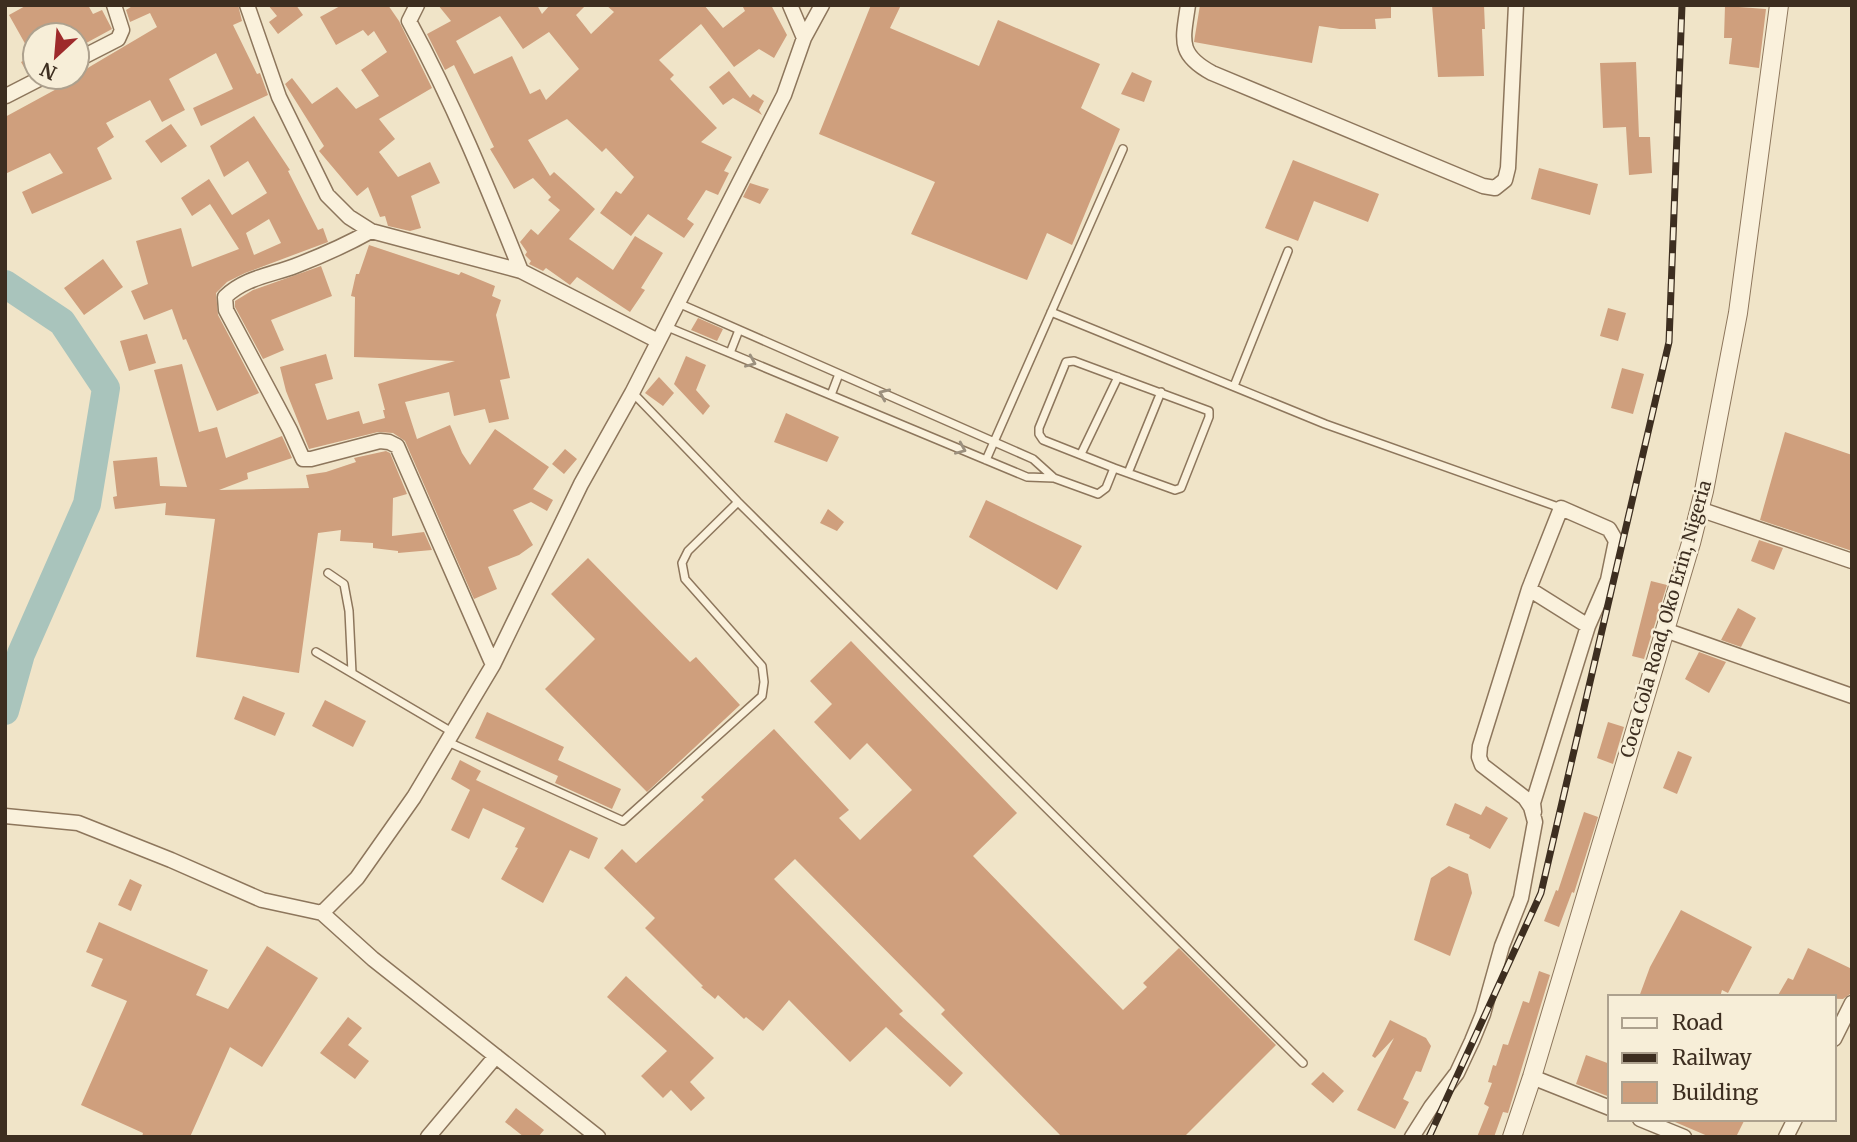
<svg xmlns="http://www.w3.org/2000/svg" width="1857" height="1142" font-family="Merriweather,serif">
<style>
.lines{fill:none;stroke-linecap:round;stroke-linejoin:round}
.river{stroke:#a9c4bc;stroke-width:28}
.building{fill:#cf9f7d;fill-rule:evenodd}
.service-casing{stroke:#8d765c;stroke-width:10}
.minor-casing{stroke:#8d765c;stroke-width:17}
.tertiary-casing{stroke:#8d765c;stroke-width:20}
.service{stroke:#faf1dc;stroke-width:7}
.minor{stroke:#faf1dc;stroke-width:14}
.tertiary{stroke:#faf1dc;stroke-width:18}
.rail-casing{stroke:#3d2e20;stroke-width:7}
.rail{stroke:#f7eed8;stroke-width:4.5;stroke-dasharray:13;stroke-linecap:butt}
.oneway{stroke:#9c907e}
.labels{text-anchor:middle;stroke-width:5;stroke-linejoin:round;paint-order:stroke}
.street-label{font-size:18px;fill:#3d2e20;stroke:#f7eed8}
</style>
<rect width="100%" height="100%" fill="#f0e4c8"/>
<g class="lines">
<!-- river -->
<path class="river" d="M5,284L62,322L106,388L87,504L21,654L5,711"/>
</g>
<!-- building -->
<path class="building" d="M27,5H88L93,14L102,10L112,29L77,48V35H58L55,30L46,35H35V70L28,74L21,62L32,56L9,15Z
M134,5H238L242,21L233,25L257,74L260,73L268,95L201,126L193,108L233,89L216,53L169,79L185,110L162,122L150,100L106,123L114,137L97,148L112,179L32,214L22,192L63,173L50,153L5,174V117L62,86L61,84L77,77V75L91,66L157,27L150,13L130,22L126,10Z
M268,5H296L303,15L278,34L269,22L277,16Z
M342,5H388L399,21L432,88L379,119L395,139L379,152L398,177L430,162L440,183L411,196L421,228L410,231L388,226L385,216L380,217L368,187L357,196L319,151L324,146L285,84L292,78L312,104L337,87L356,109L379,96L361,70L387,52L374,31L368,36L363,30L336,45L320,17Z
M438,5H537L542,14L550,5H586L576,15L591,34L614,12L606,5H704L723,28L745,11L742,5H771L787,35L774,58L759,49L734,67L701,24L659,60L674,75L670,79L717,128L701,142L732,157L724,171L729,173L718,195L706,190L687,219L694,224L684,238L648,214L631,236L600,213L616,191L621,194L634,177L606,148L602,152L567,119L528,140L550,176L554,172L595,209L569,239L613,270L635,236L663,253L641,288L645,290L630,312L577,277L570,285L546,268L543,271L529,264L531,261L525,255L527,252L520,242L531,229L538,235L560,210L548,200L551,197L533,178L514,189L490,149L494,147L454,65L445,70L427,34L451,21ZM500,16L523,49L549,32L579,69L546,100L540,89L530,94L512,56L474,74L456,41Z
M871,5H901L890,28L979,66L998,20L1100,64L1081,108L1120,129L1072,245L1047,233L1027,280L911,234L935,182L819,134Z
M1200,5H1391V18L1375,19L1376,29H1340L1319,26L1312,63L1194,42Z
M1432,5H1484L1485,29H1482L1484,76L1438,77Z
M1725,6L1766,9L1759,68L1729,64L1732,38H1724Z
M1636,62L1639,137H1650L1652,173L1629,175L1626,127L1603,128L1600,63Z
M729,71L750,98L753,94L764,101L759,110L762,115L733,98L723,105L709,87Z
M1132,72L1152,81L1144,102L1121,94Z
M254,116L290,170L288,171L318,230L323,228L328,242L245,273L227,282L216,293L218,315L259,393L217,411L186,339L183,340L172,309L144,320L131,291L148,284L136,241L181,228L192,267L239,249L210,204L192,216L181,198L209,179L232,215L267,193L248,161L224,177L210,146ZM269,219L281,243L254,255L246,233Z
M171,124L187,146L161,163L145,141Z
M1293,160L1379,194L1368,222L1314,201L1298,241L1265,228Z
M1539,168L1598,184L1590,215L1531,199Z
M750,183L769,189L760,204L743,197Z
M369,245L459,275L461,272L495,286L492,296L501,300L496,315L510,378L500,380L509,419L489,423L485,409L454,416L449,392L405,402L417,439L450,425L462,453L470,465L495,429L549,467L533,489L553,500L547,511L531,502L513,510L533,545L519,555L488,567L497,589L474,599L405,441L393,433L378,432L309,449L286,391L280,367L326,354L333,379L315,384L327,420L359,411L363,424L385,418L383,410H385L378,384L455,361L354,357L355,297L351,296L356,274H359Z
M103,259L123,287L84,315L64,288Z
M321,266L332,296L271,320L284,350L263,359L235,307V301L253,290Z
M1608,308L1626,313L1618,341L1600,336Z
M698,318L723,329L717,341L691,330Z
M147,334L156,363L129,371L120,341Z
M686,356L706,365L696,390L710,406L703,415L674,384Z
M182,364L199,432L217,427L226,458L282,436L292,458L247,473L248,479L219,490L309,488L306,475L326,472L356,462L354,458L386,451L390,453L407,494L393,498L392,536L424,532L432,550L398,553V551L373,548V543L340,541L341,530L318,533L299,673L196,657L215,519L165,515L166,503L115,509L113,497L117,496L113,461L157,457L160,486L187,487L154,370Z
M1622,368L1644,374L1633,414L1611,408Z
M659,377L674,393L663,406L645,393Z
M786,413L839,437L827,462L774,442Z
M1785,432L1852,455V551L1760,520Z
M565,449L577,459L564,474L552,464Z
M986,500L1082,546L1057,590L969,537Z
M828,509L844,522L837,531L820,523Z
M1759,540L1783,548L1774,570L1751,561Z
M588,558L690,662L696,657L740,705L647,792L545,689L595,639L551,594Z
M1651,581L1667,585L1644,659L1632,656Z
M1738,608L1756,618L1741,647L1721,640Z
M851,641L1017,813L973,856L1123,1010L1147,987L1143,983L1179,948L1276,1045L1184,1137H1062L941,1014L945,1010L795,859L774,879L903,1011L899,1014L963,1073L950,1087L886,1027L850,1062L789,1000L763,1031L746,1017L744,1019L718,995L715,999L701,987L703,986L645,928L655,918L604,868L622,849L636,863L704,800L701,797L774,729L849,810L839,818L860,840L912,790L867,743L850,760L814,722L832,704L810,681Z
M1699,652L1726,662L1709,693L1685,679Z
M243,696L285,713L275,736L234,719Z
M325,700L366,721L353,747L312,726Z
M487,712L564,747L558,760L621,789L612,809L555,783L558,776L475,738Z
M1608,722L1624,727L1613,764L1597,758Z
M1678,751L1692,757L1677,794L1663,788Z
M460,760L481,771L476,780L598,838L589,859L570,850L543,903L501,879L518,848L515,847L525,828L483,808L469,839L451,830L470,790L451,779Z
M1455,803L1481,815L1486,806L1508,818L1490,849L1469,838L1470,835L1446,825Z
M1584,812L1598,817L1574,893L1572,892L1559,927L1544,921L1556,890L1558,891Z
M1449,866L1468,874L1472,893L1450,956L1414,940L1431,878Z
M130,879L142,885L131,911L118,905Z
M1681,910L1752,947L1728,993L1722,990L1720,997H1639L1650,967Z
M99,922L208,970L196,995L228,1009L267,946L318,978L262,1067L230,1047L190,1137H142L143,1133L81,1105L127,1001L91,986L103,959L86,952Z
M1808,948L1852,969L1850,994L1843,999L1777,997L1788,978L1793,980Z
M1539,971L1550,975L1508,1113L1503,1112L1494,1137H1477L1489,1107L1484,1104L1492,1083L1488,1082L1493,1065L1496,1066L1503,1044L1508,1045L1523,1001L1529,1003Z
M626,976L714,1058L690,1082L705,1098L691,1111L671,1090L663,1098L641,1076L667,1051L607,997Z
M348,1017L362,1028L348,1045L369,1061L355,1079L320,1053Z
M1390,1020L1426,1038L1431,1046L1421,1072L1416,1071L1403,1099L1409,1102L1395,1129L1357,1110L1394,1038L1375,1058L1372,1056Z
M1586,1055L1610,1064V1097L1576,1084Z
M1323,1072L1344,1091L1333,1103L1311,1084Z
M516,1108L544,1130L538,1137H524L505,1122Z
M1668,1119H1745L1736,1137H1710Z"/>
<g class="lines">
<defs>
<path id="service" d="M678,303L1033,459L1053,477
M1051,312L1325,424L1561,508
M665,326L1027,477L1054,478L1098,494L1106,488L1114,468L1175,490L1181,488L1209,417V411L1074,361L1066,362L1039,428V434L1043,440L1114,468
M730,353L739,330
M1234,386L1288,251
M633,393L738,502L1303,1063
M831,395L839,374
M1081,454L1118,377
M986,460L1123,149
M1128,473L1161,392
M328,573L344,584L349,611L352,673
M316,652L452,732
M448,742L623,821L762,696L764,682L762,666L685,579L682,563L688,551L738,502"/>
<path id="minor" d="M247,5L279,97L327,195L349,217L371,231L521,271L658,341
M417,5L409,21C453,102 487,186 521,271
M790,5L804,38
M1188,5C1183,40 1177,54 1212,73L1483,186L1495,188L1505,180L1508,168L1516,5
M77,60L118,39L122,30L114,5
M6,96L43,77
M371,231C346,245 321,256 295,266C271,275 244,278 225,297L226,310L290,430L303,459H311L380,441L389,442L397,446L493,665
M1699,509L1852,561
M1529,589L1588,626L1533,803L1534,812
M1665,630L1852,696
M5,816L78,823L171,860L262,900L322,913L373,959L598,1137
M322,913L357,878L414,797L493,665L581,484L632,393L784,95L804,38L822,5
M1834,1039L1852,1003
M1532,1077L1610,1108
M1640,1119L1684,1137
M428,1137L496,1056
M1412,1137L1431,1107L1457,1073L1472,1041L1483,1014L1502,946L1521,898L1535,822L1531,807L1525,798L1482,765L1479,757L1480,746L1529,589L1561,508L1609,529L1616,541L1608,580L1588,626
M1786,1137L1795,1119"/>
<path id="tertiary" d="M1512,1137L1532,1077L1691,543L1704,491L1738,313L1779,5"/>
</defs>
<!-- service casing -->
<use href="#service" class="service-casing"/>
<!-- minor casing -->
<use href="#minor" class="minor-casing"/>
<!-- tertiary casing -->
<use href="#tertiary" class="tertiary-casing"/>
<!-- service -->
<use href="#service" class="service"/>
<!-- minor -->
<use href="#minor" class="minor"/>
<!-- tertiary -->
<use href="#tertiary" class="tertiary"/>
<defs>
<path id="rail" d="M1429,1137L1541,893L1669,342L1682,5"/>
</defs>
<!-- rail casing -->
<use href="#rail" class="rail-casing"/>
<!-- rail -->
<use href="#rail" class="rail"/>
</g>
<!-- one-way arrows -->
<defs><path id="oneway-chevron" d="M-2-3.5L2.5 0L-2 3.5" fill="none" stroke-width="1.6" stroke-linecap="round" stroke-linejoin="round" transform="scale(1.75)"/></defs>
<g class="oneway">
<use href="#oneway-chevron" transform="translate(751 362) rotate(23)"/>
<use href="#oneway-chevron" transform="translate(884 394) rotate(-156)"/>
<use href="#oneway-chevron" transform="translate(961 449) rotate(23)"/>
</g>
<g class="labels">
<!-- street labels -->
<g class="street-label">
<text transform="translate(1666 619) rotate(-74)" y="6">Coca Cola Road, Oko Erin, Nigeria</text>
</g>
</g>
<!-- border -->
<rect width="1857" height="1142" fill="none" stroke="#3d2e20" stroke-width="14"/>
<!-- legend -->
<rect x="1608" y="995" width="228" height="126" fill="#f7eed8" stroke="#ada18e" stroke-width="2"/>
<rect x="1622" y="1018" width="35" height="10" fill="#faf1dc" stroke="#ada18e" stroke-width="2"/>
<text x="1672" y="1030" font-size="21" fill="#3d2e20">Road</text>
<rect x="1622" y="1053" width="35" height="10" fill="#3d2e20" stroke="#ada18e" stroke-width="2"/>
<text x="1672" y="1065" font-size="21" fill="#3d2e20">Railway</text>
<rect x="1622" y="1082" width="35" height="21" fill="#cf9f7d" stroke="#ada18e" stroke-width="2"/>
<text x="1672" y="1100" font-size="21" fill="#3d2e20">Building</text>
<!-- north arrow -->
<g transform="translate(56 56) rotate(206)"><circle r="33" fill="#f7eed8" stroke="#ada18e" stroke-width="2"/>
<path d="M0-5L12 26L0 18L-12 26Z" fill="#9e2a2b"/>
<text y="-10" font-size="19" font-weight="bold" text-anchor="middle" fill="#3d2e20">N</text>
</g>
</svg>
